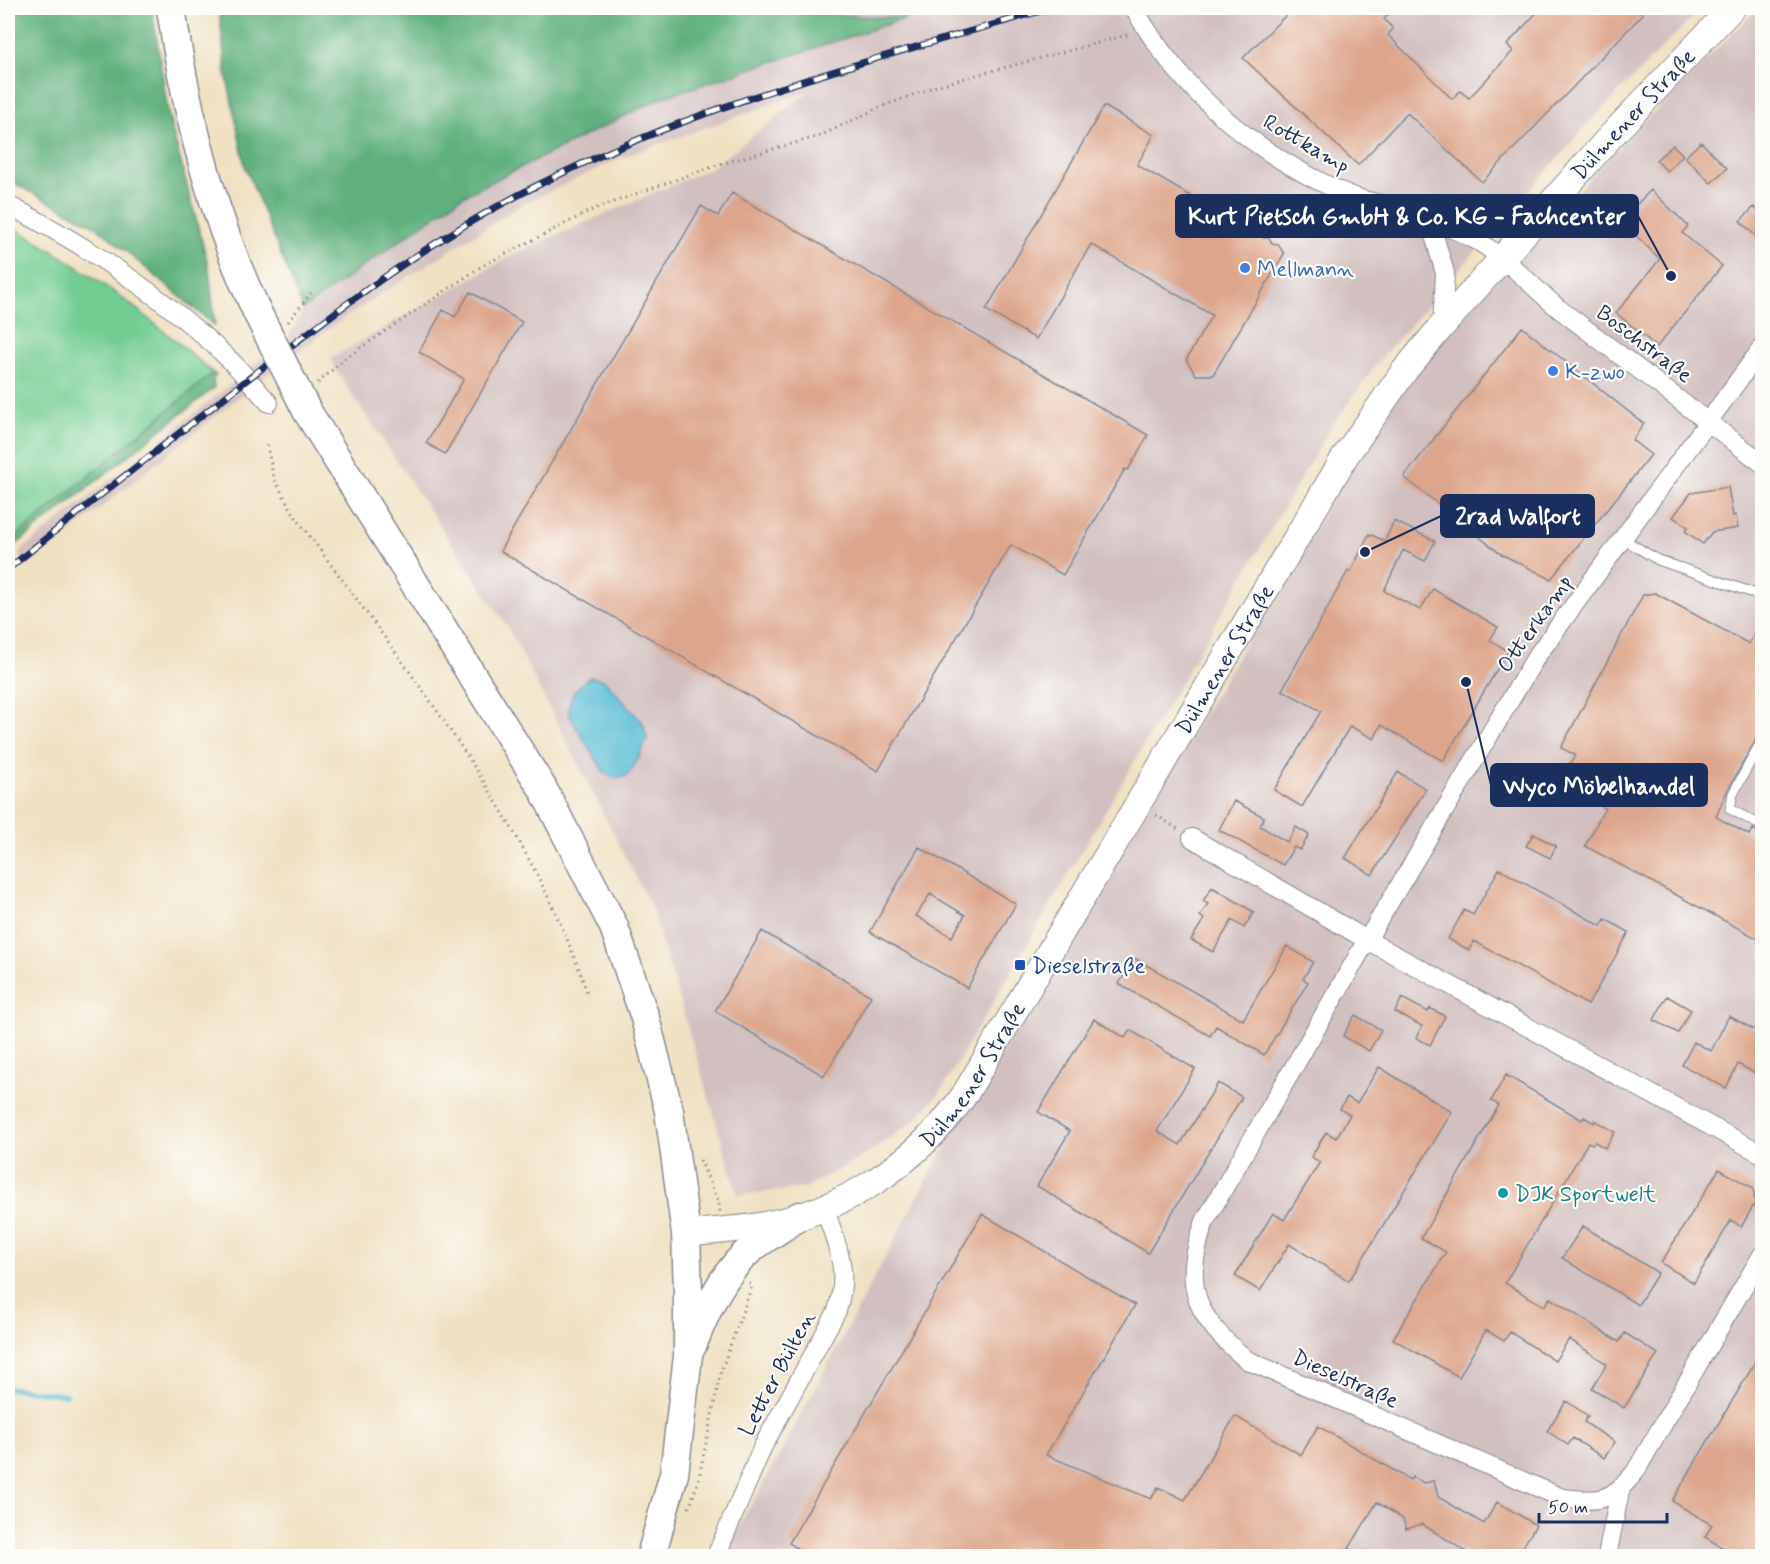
<svg xmlns="http://www.w3.org/2000/svg" width="1770" height="1564" font-family="Mynerve,sans-serif">
<style>
.industrial{fill:#d2bfc0}
.green{fill:#73cd93;stroke:#477e78;stroke-width:1.5}
.forest{fill:#5eb07d;stroke:#3c706e;stroke-width:1.5}
.water{fill:#56bcd4;stroke:#387699;stroke-width:1.5}
.lines{fill:none;stroke-linecap:round;stroke-linejoin:round}
.stream{stroke:#56bcd4;stroke-width:5}
.building{fill:#dda68c;fill-rule:evenodd}
.lane-casing{stroke:#868890;stroke-width:11}
.street-casing{stroke:#868890;stroke-width:20}
.secondary-casing{stroke:#868890;stroke-width:28}
.primary-casing{stroke:#868890;stroke-width:31}
.path{stroke:#868890;stroke-width:3;stroke-dasharray:1.5 4.5;stroke-linecap:butt}
.lane{stroke:#fff;stroke-width:9}
.street{stroke:#fff;stroke-width:18}
.secondary{stroke:#fff;stroke-width:26}
.primary{stroke:#fff;stroke-width:28}
.rail-casing{stroke:#1b2f5e;stroke-width:7}
.rail{stroke:#fdfcf7;stroke-width:4.5;stroke-dasharray:14;stroke-linecap:butt}
.primary-bridge-casing{stroke:#868890;stroke-width:31;stroke-linecap:butt}
.primary-bridge{stroke:#fff;stroke-width:28}
.shop-dot{fill:#3f7fe0;stroke:#fdfcf7;stroke-width:2}
.transit-dot{fill:#1a4fb4;stroke:#fdfcf7;stroke-width:2}
.culture-dot{fill:#0f9aa8;stroke:#fdfcf7;stroke-width:2}
.labels{text-anchor:middle;stroke-width:4.5;stroke-linejoin:round;paint-order:stroke}
.street-label{font-size:22px;fill:#1b2f5e;stroke:#fdfcf7}
.shop-label{font-size:22px;fill:#366cbe;stroke:#fdfcf7;text-anchor:start}
.transit-label{font-size:22px;fill:#164399;stroke:#fdfcf7;text-anchor:start}
.culture-label{font-size:22px;fill:#0d838f;stroke:#fdfcf7;text-anchor:start}
.leader{fill:none;stroke:#1b2f5e;stroke-width:2}
.callout-dot{fill:#1b2f5e;stroke:#fdfcf7;stroke-width:2}
.callout{fill:#1b2f5e;stroke:#1b2f5e;stroke-width:2}
.callout-label{font-size:24px;text-anchor:middle;font-weight:bold;fill:#fff}
</style>
<rect width="100%" height="100%" fill="#fdfcf7"/>
<filter id="ink" filterUnits="userSpaceOnUse"><feTurbulence type="fractalNoise" baseFrequency=".0167" numOctaves="2"/><feDisplacementMap in="SourceGraphic" scale="12" xChannelSelector="R" yChannelSelector="G"/><feConvolveMatrix kernelMatrix="1 2 1 2 8 2 1 2 1" color-interpolation-filters="sRGB"/></filter>
<filter id="wash" filterUnits="userSpaceOnUse"><feTurbulence type="fractalNoise" baseFrequency=".008" numOctaves="4" result="noise"/><feDisplacementMap in="SourceGraphic" scale="24" xChannelSelector="R" yChannelSelector="G"/><feGaussianBlur stdDeviation="1.35" result="paint"/><feColorMatrix in="noise" values="0 0 0 0 0 0 0 0 0 0 0 0 0 0 0 0 0 1.4 0 .05"/><feComposite in="paint" operator="in"/></filter>
<g filter="url(#wash)">
<rect width="100%" height="100%" fill="#f0e1c3"/>
<!-- industrial -->
<path class="industrial" d="M704,8H1702L1595,116L1378,362L1331,427L939,1094L915,1120L867,1154L805,1188L738,1195L652,909L509,629L336,370L331,358L518,252L711,168L811,90L618,159L521,205L341,320L264,377L28,566L18,553L249,370L292,332L303,309L463,196L661,98L906,18Z
M1758,8H1762V1556H721L774,1465L937,1161L1402,381L1621,144Z"/>
<!-- green -->
<path class="green" d="M8,225C86,267 146,314 213,373L8,543Z"/>
<!-- forest -->
<path class="forest" d="M8,8H152L169,118L209,268L215,326L97,227L8,180Z
M219,8H693L907,18L661,98L463,196L303,309L245,166L226,73Z
M213,373L216,376L213,378L214,388L8,551V543Z"/>
<!-- water -->
<path class="water" d="M591,677L604,680L643,723L647,738L639,758L627,776L613,778L604,772L569,715C568,698 577,685 591,677Z"/>
<g class="lines">
<!-- stream -->
<path class="stream" d="M8,1388L66,1395"/>
</g>
<g id="blocks">
<!-- building -->
<path class="building" d="M1293,8H1394L1384,19L1393,29L1388,35L1452,99L1460,91L1469,98L1513,51L1507,45L1541,8H1636L1643,14L1482,182L1407,113L1358,165L1243,58Z
M1104,106L1154,135L1137,165L1254,233H1260L1263,238H1269L1272,243L1278,244L1284,254L1213,375H1196L1186,360L1212,315L1091,244L1036,339L986,310Z
M1701,142L1727,168L1711,183L1685,157Z
M1673,145L1683,155L1667,171L1656,160Z
M1651,190L1688,226L1682,233L1722,266L1657,347L1616,313L1660,259L1625,225L1634,216L1629,212Z
M732,193L1148,435L1128,470L1125,469L1063,575L1011,545L878,771L500,551L701,206L718,216Z
M1754,207L1762,215V242L1740,221Z
M470,292L522,322L445,454L426,443L464,379L419,352L443,310L455,317Z
M1522,327L1644,424L1632,440L1651,455L1551,579L1501,554L1404,477Z
M1728,487L1733,516L1736,515L1738,528L1712,532L1703,544L1685,531L1688,527L1673,517L1691,493Z
M1394,521L1435,541L1425,561L1403,550L1384,591L1420,610L1433,589L1498,627L1490,640L1508,651L1443,761L1381,725L1374,739L1350,726L1302,807L1274,790L1321,711L1282,690L1348,571L1350,573L1369,534L1385,541Z
M1655,593L1749,644L1762,619V729L1727,791L1716,817L1749,835L1753,829L1762,833V941L1585,846L1605,808L1559,784L1575,755L1561,748L1643,595Z
M1398,772L1426,789L1372,875L1345,858Z
M1234,801L1264,817L1260,826L1287,842L1296,827L1309,835L1300,850L1294,847L1283,865L1219,830Z
M1533,834L1556,846L1550,858L1526,846Z
M919,847L1016,904L967,988L870,932ZM930,894L965,915L952,937L916,916Z
M1499,869L1601,926L1605,919L1629,932L1588,1005L1474,941L1469,950L1448,939L1464,910L1473,915Z
M1212,887L1254,912L1244,928L1232,920L1213,952L1191,940L1204,919L1200,916L1208,904L1203,901Z
M762,931L871,996L824,1076L715,1011Z
M1287,946L1313,962L1303,979L1308,982L1264,1055L1216,1026L1210,1036L1119,984L1134,958L1243,1020Z
M1667,996L1691,1010L1678,1033L1654,1020Z
M1402,998L1428,1012L1430,1008L1445,1016L1430,1045L1416,1038L1422,1026L1395,1012Z
M1355,1015L1381,1030L1369,1051L1343,1036Z
M1729,1016L1762,1034V1077L1738,1064L1726,1088L1682,1065L1694,1042L1711,1051Z
M1094,1019L1125,1038L1130,1030L1195,1069L1157,1131L1180,1145L1218,1083L1242,1097L1148,1253L1037,1186L1070,1131L1038,1112Z
M1379,1067L1452,1112L1349,1281L1289,1244L1260,1291L1235,1276L1273,1213L1284,1220L1320,1162L1311,1157L1326,1132L1336,1138L1350,1115L1340,1109L1347,1097L1357,1103Z
M1506,1075L1582,1120L1584,1117L1594,1123L1595,1120L1615,1132L1605,1148L1595,1142L1592,1144L1588,1142L1505,1283L1544,1306L1550,1298L1619,1342L1625,1333L1658,1354L1624,1408L1592,1388L1607,1364L1569,1339L1555,1361L1510,1332L1504,1341L1486,1330L1459,1377L1393,1339L1446,1252L1421,1238L1499,1105L1491,1101Z
M1719,1169L1753,1188L1755,1203L1741,1227L1731,1220L1694,1283L1661,1263Z
M982,1214L1135,1305L1046,1455L1151,1499L1158,1487L1185,1500L1235,1416L1301,1455L1318,1426L1410,1480L1412,1477L1424,1483L1434,1481L1438,1497L1484,1524L1497,1502L1536,1525L1517,1557H1464L1467,1552L1422,1524L1406,1529L1403,1519L1377,1502L1344,1557H811L789,1543Z
M1583,1226L1658,1273L1638,1305L1562,1258Z
M1762,1351V1557H1738L1705,1537L1712,1525L1672,1501Z
M1566,1401L1588,1416L1584,1422L1615,1442L1604,1458L1573,1438L1568,1445L1547,1431Z"/>
</g>
</g>
<g filter="url(#ink)">
<use href="#blocks" fill-opacity="0" stroke="#868890" stroke-width="1.5"/>
<g class="lines">
<defs>
<path id="lane" d="M1623,539L1658,560L1762,596
M1762,740L1733,794L1730,809L1762,826"/>
<path id="street" d="M1134,8C1181,93 1259,157 1349,195C1363,201 1379,203 1393,208C1420,216 1449,226 1474,239C1506,257 1530,285 1558,308L1762,463
M8,205C88,246 167,299 232,362C245,375 257,390 269,403
M1430,222L1445,273L1442,326
M1762,348L1536,657L1367,940L1205,1221C1181,1286 1195,1317 1247,1360L1562,1498C1600,1502 1611,1502 1635,1472L1762,1255
M1192,838L1367,940L1762,1154
M716,1556L763,1446L837,1311C850,1268 837,1249 825,1208
M1607,1556L1620,1491"/>
<g id="secondary">
<path id="s1" d="M686,1234C710,1231 735,1230 759,1226C843,1212 917,1164 965,1094L1346,455L1405,370L1442,326L1610,137L1732,8"/>
</g>
<path id="primary" d="M171,8C186,114 212,216 258,314
M307,411L543,789L614,927L645,1018L669,1111L686,1234L688,1292V1356L674,1474L651,1556
M692,1346C706,1310 724,1269 756,1245C770,1235 785,1226 799,1216"/>
</defs>
<!-- lane casing -->
<use href="#lane" class="lane-casing"/>
<!-- street casing -->
<use href="#street" class="street-casing"/>
<!-- secondary casing -->
<use href="#secondary" class="secondary-casing"/>
<!-- primary casing -->
<use href="#primary" class="primary-casing"/>
<!-- path -->
<path class="path" d="M288,322L311,293
M318,383L344,359L482,266L594,209L720,164L820,136L878,108L939,85L1131,34
M267,445L274,479L295,516C401,661 533,824 588,996
M1156,815L1178,829
M700,1160L719,1202L720,1212
M689,1508L698,1482L721,1371L752,1286L748,1282"/>
<!-- lane -->
<use href="#lane" class="lane"/>
<!-- street -->
<use href="#street" class="street"/>
<!-- secondary -->
<use href="#secondary" class="secondary"/>
<!-- primary -->
<use href="#primary" class="primary"/>
<defs>
<path id="rail" d="M8,569C73,516 140,464 206,412C310,330 415,247 534,187C697,104 876,59 1051,8"/>
</defs>
<!-- rail casing -->
<use href="#rail" class="rail-casing"/>
<!-- rail -->
<use href="#rail" class="rail"/>
<defs>
<path id="primary-bridge" d="M258,314L307,411"/>
</defs>
<!-- primary-bridge casing -->
<use href="#primary-bridge" class="primary-bridge-casing"/>
<!-- primary-bridge -->
<use href="#primary-bridge" class="primary-bridge"/>
</g>
</g>
<!-- markers -->
<g class="shop-dot">
<circle cx="1245" cy="268" r="6"/>
<circle cx="1553" cy="371" r="6"/>
</g>
<rect class="transit-dot" x="1014" y="959" width="12" height="12" rx="3"/>
<circle class="culture-dot" cx="1503" cy="1193" r="6"/>
<g class="labels">
<!-- street labels -->
<g class="street-label">
<text dy="8" stroke="none"><textPath href="#s1" startOffset="1515">Dülmener Straße</textPath></text>
<text transform="translate(1307 143) rotate(30)" y="8">Rottkamp</text>
<text transform="translate(1645 343) rotate(37)" y="8">Boschstraße</text>
<text transform="translate(1534 623) rotate(-55)" y="8">Otterkamp</text>
<text dy="8" stroke="none"><textPath href="#s1" startOffset="831">Dülmener Straße</textPath></text>
<text dy="8" stroke="none"><textPath href="#s1" startOffset="345">Dülmener Straße</textPath></text>
<text transform="translate(776 1373) rotate(-62)" y="8">Letter Bülten</text>
<text transform="translate(1346 1378) rotate(24)" y="8">Dieselstraße</text>
</g>
<!-- shop labels -->
<g class="shop-label">
<text x="1257" y="276">Mellmann</text>
<text x="1565" y="379">K-zwo</text>
</g>
<!-- transit labels -->
<g class="transit-label">
<text x="1032" y="973">Dieselstraße</text>
</g>
<!-- culture labels -->
<g class="culture-label">
<text x="1515" y="1201">DJK Sportwelt</text>
</g>
</g>
<!-- callouts -->
<path class="leader" d="M1671 276L1638 216M1365 552L1441 516M1466 682L1491 785"/>
<g class="callout-dot">
<circle cx="1671" cy="276" r="6"/>
<circle cx="1365" cy="552" r="6"/>
<circle cx="1466" cy="682" r="6"/>
</g>
<g class="callout">
<rect x="1176" y="195" width="462" height="42" rx="6"/>
<rect x="1441" y="495" width="153" height="42" rx="6"/>
<rect x="1491" y="764" width="216" height="42" rx="6"/>
</g>
<g class="callout-label">
<text x="1407" y="224">Kurt Pietsch GmbH &amp; Co. KG - Fachcenter</text>
<text x="1518" y="524">2rad Walfort</text>
<text x="1599" y="794">Wyco Möbelhandel</text>
</g>
<!-- margin -->
<rect width="1770" height="1564" fill="none" stroke="#fdfcf7" stroke-width="30"/>
<!-- scale -->
<path d="M1539 1513v9h128v-9" fill="none" stroke="#1b2f5e" stroke-width="3"/>
<text x="1548" y="1513" font-size="18" fill="#1b2f5e" stroke="#fdfcf7" stroke-width="4.5" paint-order="stroke">50 m</text>
</svg>
